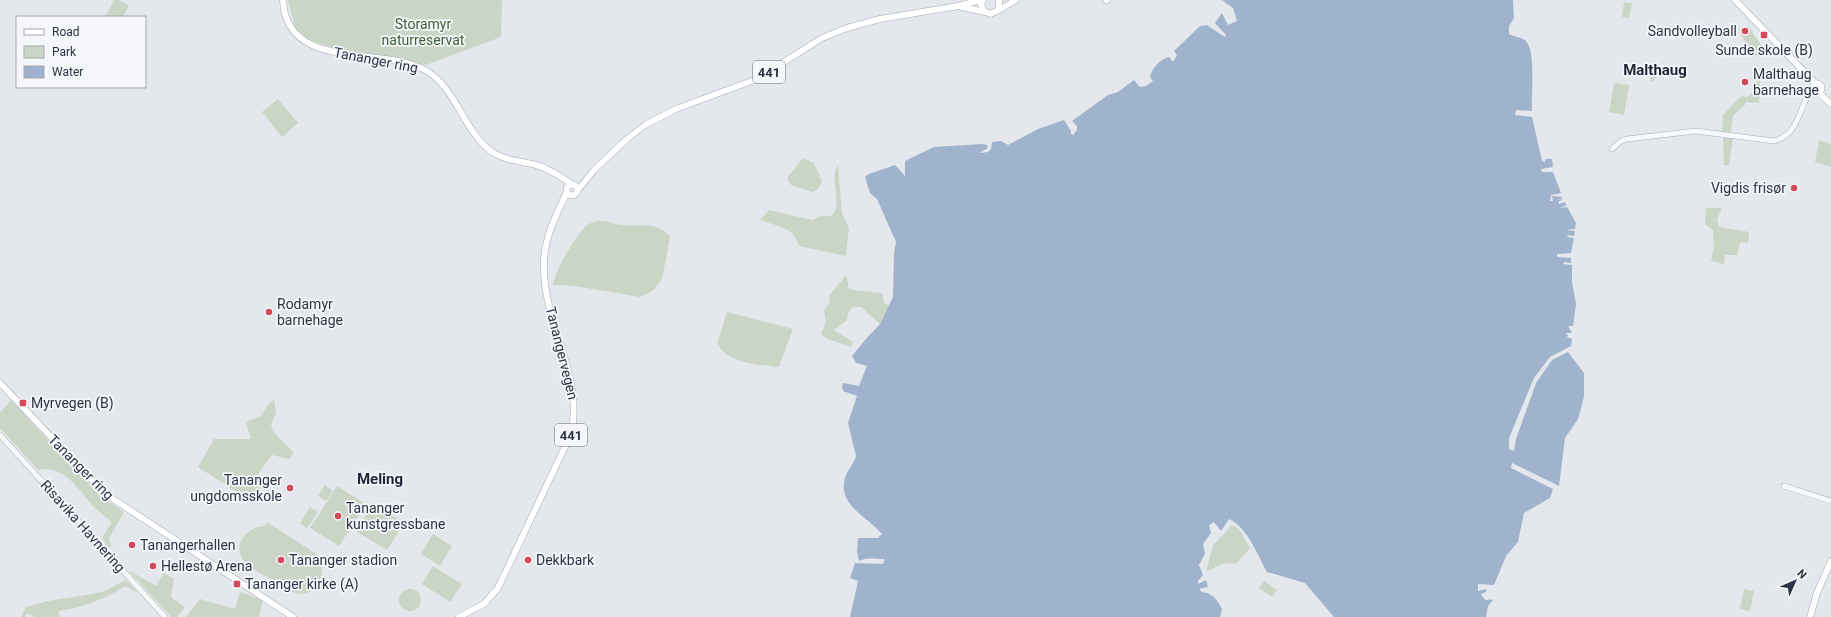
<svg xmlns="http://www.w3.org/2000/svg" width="1831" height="617" font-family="Roboto,sans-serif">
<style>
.green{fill:#c9d6c5}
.water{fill:#9fb4cc}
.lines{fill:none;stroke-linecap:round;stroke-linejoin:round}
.minor-casing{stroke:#a9aeb7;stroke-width:6}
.major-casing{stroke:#a3abb8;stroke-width:7}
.minor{stroke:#f7f8fa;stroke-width:5}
.major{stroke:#fff;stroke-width:6}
.poi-dot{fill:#d1495b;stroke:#f4f6f9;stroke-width:1.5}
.labels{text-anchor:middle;stroke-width:3.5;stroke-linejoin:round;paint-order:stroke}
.shield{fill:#f4f6f9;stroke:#676e7b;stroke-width:1}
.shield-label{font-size:13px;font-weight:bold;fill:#2b3445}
.park-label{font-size:14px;fill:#3f6138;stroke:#f4f6f9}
.poi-label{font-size:14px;fill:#2b3445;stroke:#f4f6f9;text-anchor:start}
.street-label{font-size:14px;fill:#2b3445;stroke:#f4f6f9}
.neighbourhood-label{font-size:15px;font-weight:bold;fill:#1d2536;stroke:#f4f6f9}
</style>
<rect width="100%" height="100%" fill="#e4e7ec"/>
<!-- green -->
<path class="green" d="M114,0H119L129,5L123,17H105Z
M288,0H502L501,37L426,65L331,48L310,41L295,28Z
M1624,2L1632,3L1629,18L1622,17Z
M1748,26L1765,51L1753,57L1739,30Z
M1653,66L1665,68L1652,82L1650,81Z
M1760,76L1759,103L1745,102V105L1733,116L1731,132L1722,131L1723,115L1741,96L1747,97L1755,92L1757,78Z
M1614,83L1629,85L1624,115L1609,112Z
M278,99L298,123L282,137L262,112Z
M1723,138L1733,139L1729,165H1724Z
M1819,140L1831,144V167L1815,162Z
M803,158L814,163L822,181L819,188L812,192L791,185L787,178Z
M838,165L842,213L849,228L846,256L799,246C793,226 778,227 760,220L769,210L812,220C815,219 818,216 821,216C825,215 829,218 833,214C843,202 828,180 838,165Z
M1706,208H1722L1717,220L1719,227L1749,232L1748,243L1740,242L1737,255H1725L1724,264L1711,261L1714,248L1713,230L1705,224Z
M604,221C610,222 616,225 623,225C641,227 657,220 670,237L662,279L652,291L640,297L575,286L553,285C555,271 578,229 591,223C595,221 600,221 604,221Z
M846,275L848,282V288L853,290L882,293L884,303L890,306L880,324L861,307H853L848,313L847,320L834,330L853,342L851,347L828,339L821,334L826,322L824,310L830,303L829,296Z
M727,312L793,329L779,366L777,367C757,364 730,364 718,345V341Z
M11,400L99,495L124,512L109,538L111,547H108L102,538L112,522C106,517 100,513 95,508C79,491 65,464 38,470L0,428V413Z
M274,400L276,414L271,424L273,431L294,453L289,459L272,455L255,478L261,488L254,503L198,467L214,439H251L246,422L261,416L269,403Z
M325,485L333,491L326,501L318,496Z
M337,486L366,504L339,546L310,528Z
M373,504L404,523L387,550L356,531Z
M310,507L318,512L307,528L300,523Z
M267,522L321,557L319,560C323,568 323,578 317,585C303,605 281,586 267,577C259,572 250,568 244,561C231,545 247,526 265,526Z
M1231,525L1239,529L1250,548L1237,563L1222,564L1206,572L1213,545L1229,529Z
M433,534L452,546L440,566L421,554Z
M433,566L462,584L450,602L422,584Z
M128,570L156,586L164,573L174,579L171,597L185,607L177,617H171Z
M126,580L138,593L125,586C105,599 82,608 58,611L60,617H34L27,613L25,617H21L26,607L48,601L103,592Z
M1264,581L1277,590L1272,597L1259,588Z
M399 600a11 11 0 1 1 22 0a11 11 0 1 1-22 0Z
M1744,589L1754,591L1750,611L1740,609Z
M240,592L263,600L259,617H186L200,599L235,609Z"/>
<!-- water -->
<path class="water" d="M1222,0H1513L1514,18L1509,26V34C1514,37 1522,37 1526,41C1536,51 1531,96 1532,111L1516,110L1515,115L1532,117L1542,161L1545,162V159H1552L1553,167L1541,169L1542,172H1553L1561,193L1551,195L1550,201H1553L1552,196L1562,197L1563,198L1556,200L1563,199L1558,202L1559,204L1565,202L1566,205L1560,208L1567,207L1576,223L1575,229L1566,230L1575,231L1574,236L1567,235L1568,237L1574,238L1571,253L1557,254V257L1571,258V263L1564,262L1563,264L1572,265V282L1576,304L1573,326H1568L1572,333H1565L1568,335L1567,337L1572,339L1571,346L1550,357L1534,378L1509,438V449L1514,451L1516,439L1536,383L1552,360L1568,352L1584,373V397L1578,419L1565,438L1559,486L1512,463L1511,468L1553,489L1550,498L1524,513L1518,542L1506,556L1494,585L1478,584V591L1486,589V592L1481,594C1486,604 1488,598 1493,600L1488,606L1486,617H1334L1305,583L1267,572C1257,554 1248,528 1229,519L1221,531L1214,522L1209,525L1211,533L1203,544L1205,554L1199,565L1203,575L1198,581V584L1206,580L1208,587L1199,589L1202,592C1213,593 1217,600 1222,609L1220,617H850L858,581L850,578L855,563L883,564L884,561V559C876,559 866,557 859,561L857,551L858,538H878L882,534C868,517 837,505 845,478C847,470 854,464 856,456L848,423L857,396L843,391L842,387L843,383L859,386L867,366L856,363L852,356L865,340L880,324L893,297L894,253L896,242L877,199L870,193L865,177L869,174L895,165L905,176V161L934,147L982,144L987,145L988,148L979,153L988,152L991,149L992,142L1001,141L1008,145L1038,129L1064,120L1071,131V134L1073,135L1077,130V126L1072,121L1108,95L1118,92L1134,80L1140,87L1146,86L1153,81L1150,77C1152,68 1160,59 1169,57L1173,62L1177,55L1174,51L1200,26L1207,25L1225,37L1226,35L1215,23L1222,13L1228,25L1237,21L1233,8Z"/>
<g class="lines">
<defs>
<path id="minor" d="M1612,149L1621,141L1627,139L1696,131L1774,141C1801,134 1798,105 1813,88
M0,435L165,617
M1784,486L1831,501"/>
<path id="major" d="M283,0C286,72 382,46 425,70C456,87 464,132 492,152C505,160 518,161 533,164C548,168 560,176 573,185
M983,0L981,4L983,10L990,14L999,10V0
M1106,0H1107
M1735,0L1816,84
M962,7L985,12
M999,10L1016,0
M1812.5 88a4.5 4.5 0 1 1 9 0a4.5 4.5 0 1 1-9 0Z
M1818,92L1831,104
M566.5 190a5.5 5.5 0 1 1 11 0a5.5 5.5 0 1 1-11 0Z
M578,190L594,170L627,139L645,125L676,109L757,79L822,38L847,28L880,19L958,6L981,0
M0,383L104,493L293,617
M459,617L484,604L498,588L571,434C585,375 541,321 544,261C545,236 557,213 567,192
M1810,617L1817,593L1831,561"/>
</defs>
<!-- minor casing -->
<use href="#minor" class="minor-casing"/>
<!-- major casing -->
<use href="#major" class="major-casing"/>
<!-- minor -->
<use href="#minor" class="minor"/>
<!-- major -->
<use href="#major" class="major"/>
</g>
<!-- markers -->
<g class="poi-dot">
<circle cx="1745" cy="31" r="4"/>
<rect x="1760" y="31" width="8" height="8" rx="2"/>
<circle cx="1745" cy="82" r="4"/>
<circle cx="1794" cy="188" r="4"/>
<circle cx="269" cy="312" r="4"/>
<rect x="19" y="399" width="8" height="8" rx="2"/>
<circle cx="290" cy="488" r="4"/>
<circle cx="338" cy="516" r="4"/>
<circle cx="132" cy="545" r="4"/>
<circle cx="281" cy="560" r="4"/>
<circle cx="528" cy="560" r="4"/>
<circle cx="153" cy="566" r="4"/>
<rect x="233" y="580" width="8" height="8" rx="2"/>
</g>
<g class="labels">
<!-- shield labels -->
<g class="shield">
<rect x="753" y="61" width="32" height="22" rx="3"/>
<rect x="555" y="424" width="32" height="22" rx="3"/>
</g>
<g class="shield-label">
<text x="769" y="77">441</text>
<text x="571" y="440">441</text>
</g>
<!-- park labels -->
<g class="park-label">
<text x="423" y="29">Storamyr<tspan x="423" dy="16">naturreservat</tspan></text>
</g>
<!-- poi labels -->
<g class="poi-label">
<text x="1737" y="36" text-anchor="end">Sandvolleyball</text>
<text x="1764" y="55" text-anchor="middle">Sunde skole (B)</text>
<text x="1753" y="79">Malthaug<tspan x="1753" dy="16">barnehage</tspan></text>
<text x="1786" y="193" text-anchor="end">Vigdis frisør</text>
<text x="277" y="309">Rodamyr<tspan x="277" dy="16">barnehage</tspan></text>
<text x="31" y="408">Myrvegen (B)</text>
<text x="282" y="485" text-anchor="end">Tananger<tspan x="282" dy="16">ungdomsskole</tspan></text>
<text x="346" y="513">Tananger<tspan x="346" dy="16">kunstgressbane</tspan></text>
<text x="140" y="550">Tanangerhallen</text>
<text x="289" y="565">Tananger stadion</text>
<text x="536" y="565">Dekkbark</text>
<text x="161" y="571">Hellestø Arena</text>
<text x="245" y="589">Tananger kirke (A)</text>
</g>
<!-- street labels -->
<g class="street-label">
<text transform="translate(376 60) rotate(11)" y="5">Tananger ring</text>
<text transform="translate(562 353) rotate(76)" y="5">Tanangervegen</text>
<text transform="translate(81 467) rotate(45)" y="5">Tananger ring</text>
<text transform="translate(83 526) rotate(48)" y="5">Risavika Havnering</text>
</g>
<!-- neighbourhood labels -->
<g class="neighbourhood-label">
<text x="1655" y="75">Malthaug</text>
<text x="380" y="484">Meling</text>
</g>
</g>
<!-- legend -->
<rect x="16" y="16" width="130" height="72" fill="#f4f6f9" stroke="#a4a8b1"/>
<rect x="24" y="29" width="20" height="6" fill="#ffffff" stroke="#a4a8b1"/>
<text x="52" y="36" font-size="12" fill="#2b3445">Road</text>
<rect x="24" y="46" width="20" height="12" fill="#c9d6c5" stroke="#a4a8b1"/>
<text x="52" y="56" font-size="12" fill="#2b3445">Park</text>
<rect x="24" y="66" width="20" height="12" fill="#9fb4cc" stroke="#a4a8b1"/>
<text x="52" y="76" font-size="12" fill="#2b3445">Water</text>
<!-- north arrow -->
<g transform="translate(1795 581) rotate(45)" stroke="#f4f6f9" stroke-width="3" paint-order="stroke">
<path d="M0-3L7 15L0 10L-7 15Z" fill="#2b3445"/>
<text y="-6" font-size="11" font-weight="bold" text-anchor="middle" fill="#2b3445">N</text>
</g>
</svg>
